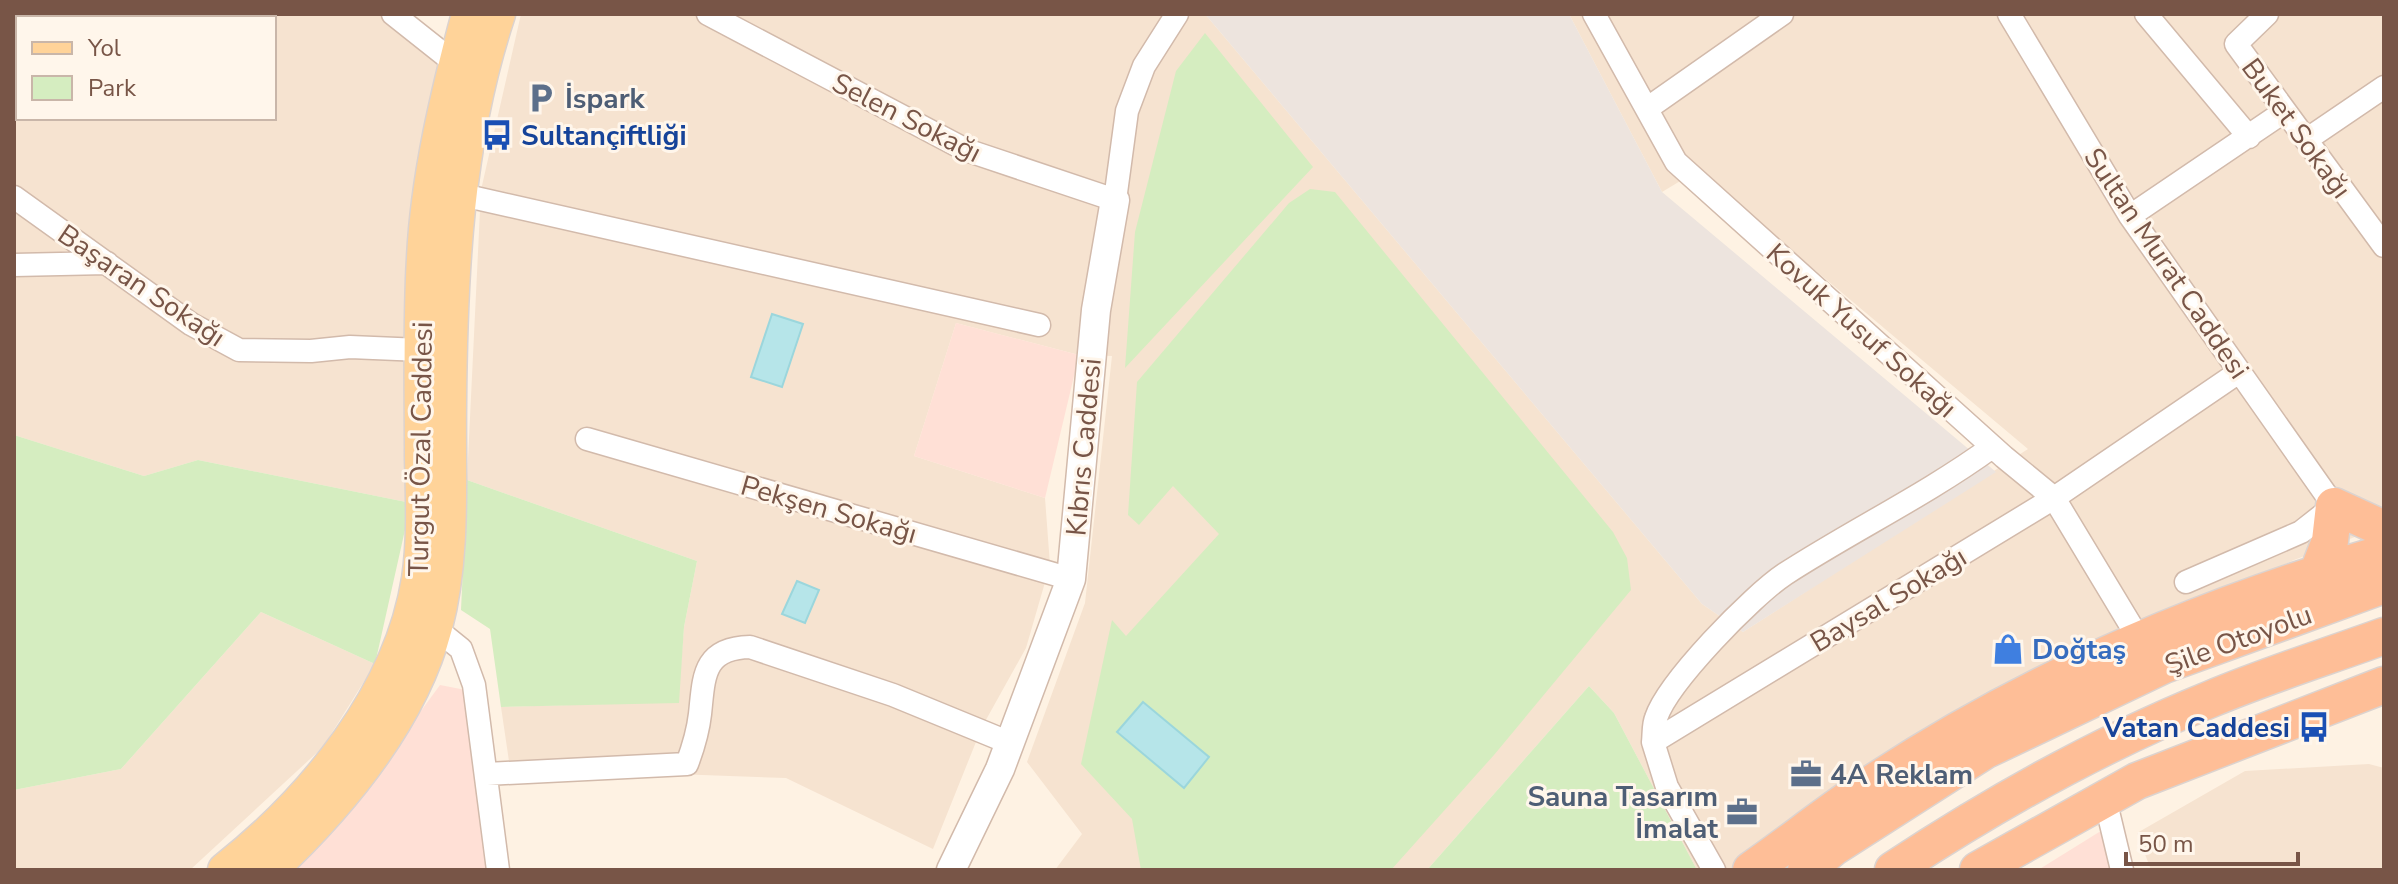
<svg xmlns="http://www.w3.org/2000/svg" width="2398" height="884" font-family="'Nunito Sans',sans-serif">
<style>
.residential{fill:#f6e3d0;fill-rule:evenodd}
.commercial{fill:#ffe0d6}
.industrial{fill:#ede4de}
.green{fill:#d5edc0}
.water{fill:#b6e5e9;stroke:#9bd6dc;stroke-width:2}
.lines{fill:none;stroke-linecap:round;stroke-linejoin:round}
.minor-casing{stroke:#d2baab;stroke-width:25}
.tertiary-casing{stroke:#d2baab;stroke-width:31}
.primary-casing{stroke:#dcd3cf;stroke-width:37}
.trunk-casing{stroke:#dcd3cf;stroke-width:39}
.minor{stroke:#fff;stroke-width:22}
.tertiary{stroke:#fff;stroke-width:28}
.primary{stroke:#ffd399;stroke-width:34}
.trunk{stroke:#febe97;stroke-width:36}
.labels{text-anchor:middle;stroke-width:6;stroke-linejoin:round;paint-order:stroke}
.service-label{font-size:28px;font-weight:bold;fill:#4e5e75;stroke:#fff6eb;text-anchor:start}
.street-label{font-size:28px;fill:#785547;stroke:#fff6eb}
.transit-label{font-size:28px;font-weight:bold;fill:#164399;stroke:#fff6eb;text-anchor:start}
.shop-label{font-size:28px;font-weight:bold;fill:#366cbe;stroke:#fff6eb;text-anchor:start}
</style>
<rect width="100%" height="100%" fill="#fef2e3"/>
<!-- residential -->
<path class="residential" d="M14,14H407L451,50L411,503L198,460L144,476L14,435ZM18,18H274V118H18Z
M521,14H1205L1702,604L1743,632L2028,449L1697,171L1662,192L1569,14H2384V526L2294,560L2042,672L1728,870H1697L1614,713L1589,686L1427,870H1055L1082,834L1027,762L1085,603L1112,356L1079,355L956,323L914,456L1045,498L1050,565L1026,648L982,727L933,849L786,778L510,768L501,707L678,702L684,627L697,561L467,480L481,190Z
M261,612L375,664L323,747L190,870H14V790L121,769Z
M2369,764L2384,768V870H2151L2137,833L2245,771Z"/>
<!-- commercial -->
<path class="commercial" d="M956,323L1079,355L1045,498L914,456Z
M440,685L476,692L499,870H284L346,813Z
M2104,829L2114,870H2038Z"/>
<!-- industrial -->
<path class="industrial" d="M1205,14H1569L1662,192L1996,472L1743,632L1702,604Z"/>
<!-- green -->
<path class="green" d="M1205,33L1313,167L1125,368L1135,232L1176,71Z
M1310,189L1335,192L1613,532L1627,558L1631,590L1494,755L1391,870H1141L1132,819L1081,764L1112,620L1126,636L1219,534L1173,486L1139,525L1128,515L1137,382L1289,203Z
M14,435L144,476L198,460L411,503L375,664L261,612L121,769L14,790Z
M467,480L697,561L684,627L679,703L501,707L490,629L461,610Z
M1589,686L1614,713L1697,870H1427Z"/>
<!-- water -->
<path class="water" d="M772,314L803,324L782,387L751,377Z
M797,581L819,590L805,623L782,614Z
M1143,702L1209,757L1184,788L1117,732Z"/>
<g class="lines">
<defs>
<path id="minor" d="M393,14L456,64
M708,14L966,150L1115,200L1127,111L1144,66L1177,14
M1594,14L1676,162L2004,457L2054,498L2139,639
M2009,14L2130,216L2334,506L2301,532L2186,582
M2146,14L2249,137
M2267,14L2236,44L2384,246
M1648,108L1782,14
M2306,140L2384,87
M458,194L1039,325
M14,197L191,324L239,350L311,351L350,347L421,350
M2130,216L2285,111
M14,265L107,263
M587,439L1071,579
M435,628L461,649L474,685L498,870
M1653,742C1654,734 1653,725 1656,718C1668,682 1752,596 1785,574C1853,530 1926,495 1992,447
M487,774L687,764C693,748 698,732 700,714C704,678 702,648 750,647L893,695L1010,743
M2105,799L2122,870
M1714,870L1667,787L1653,742L2054,498L2239,372"/>
<path id="tertiary" d="M951,870L1000,769L1071,579L1096,310L1115,200"/>
<path id="primary" d="M225,870C314,800 401,694 419,579C425,539 423,498 422,458C422,391 420,324 424,258C428,176 448,93 469,14
M270,870C339,805 410,721 435,627C454,555 448,477 449,404C450,273 456,140 498,14"/>
<path id="trunk" d="M2318,572L2330,541L2334,506L2384,529
M1751,870C1787,845 1822,817 1859,792C2020,683 2199,607 2384,553
M1806,870L1834,847L1984,751L2164,665L2384,585
M1893,870C1993,804 2100,744 2211,699C2268,675 2326,657 2384,636
M1978,870L2137,781L2384,685"/>
</defs>
<!-- minor casing -->
<use href="#minor" class="minor-casing"/>
<!-- tertiary casing -->
<use href="#tertiary" class="tertiary-casing"/>
<!-- primary casing -->
<use href="#primary" class="primary-casing"/>
<!-- trunk casing -->
<use href="#trunk" class="trunk-casing"/>
<!-- minor -->
<use href="#minor" class="minor"/>
<!-- tertiary -->
<use href="#tertiary" class="tertiary"/>
<!-- primary -->
<use href="#primary" class="primary"/>
<!-- trunk -->
<use href="#trunk" class="trunk"/>
</g>
<!-- icons -->
<defs>
<symbol id="parking-bare" viewBox="-9 -9 18 18"><path d="M-3.5-5.5H1a3.5 3.5 0 0 1 0 7H-1V5.5H-3.5ZM-1-3.4V-.6H.8a1.4 1.4 0 0 0 0-2.8Z" fill="#5c6f8a" stroke="#fff6eb" stroke-width="2.5" paint-order="stroke"/></symbol>
<symbol id="bus-bare" viewBox="-9 -9 18 18"><path d="M-5-6H5V4H4V6H2V4H-2V6H-4V4H-5ZM-3.5-4V0h7V-4ZM-3.5 1.2v1.5H-2V1.2ZM2 1.2v1.5H3.5V1.2Z" fill="#1a4fb4" stroke="#fff6eb" stroke-width="2.5" paint-order="stroke"/></symbol>
<symbol id="shop-bare" viewBox="-9 -9 18 18"><path d="M-5-2.5h2.3a2.7 3.5 0 0 1 5.4 0H5L5.5 6h-11ZM-1.5-2.5h3a1.5 2.3 0 0 0-3 0Z" fill="#3f7fe0" stroke="#fff6eb" stroke-width="2.5" paint-order="stroke"/></symbol>
<symbol id="office-bare" viewBox="-9 -9 18 18"><path d="M-6-3h4V-5.5h4V-3h4V5H-6ZM-1-4.5V-3h2v-1.5ZM-6 0V1H6V0Z" fill="#5c6f8a" stroke="#fff6eb" stroke-width="2.5" paint-order="stroke"/></symbol>
</defs>
<g fill-rule="evenodd">
<use href="#parking-bare" x="519" y="76" width="44" height="44"/>
<use href="#bus-bare" x="475" y="113" width="44" height="44"/>
<use href="#shop-bare" x="1986" y="627" width="44" height="44"/>
<use href="#bus-bare" x="2292" y="705" width="44" height="44"/>
<use href="#office-bare" x="1784" y="752" width="44" height="44"/>
<use href="#office-bare" x="1720" y="790" width="44" height="44"/>
</g>
<g class="labels">
<!-- service labels -->
<g class="service-label">
<text x="565" y="108">İspark</text>
<text x="1830" y="784">4A Reklam</text>
<text x="1718" y="806" text-anchor="end">Sauna Tasarım<tspan x="1718" dy="32">İmalat</tspan></text>
</g>
<!-- street labels -->
<g class="street-label">
<text transform="translate(907 117) rotate(27)" y="10">Selen Sokağı</text>
<text transform="translate(2297 128) rotate(54)" y="10">Buket Sokağı</text>
<text transform="translate(2167 263) rotate(56)" y="10">Sultan Murat Caddesi</text>
<text transform="translate(142 285) rotate(34)" y="10">Başaran Sokağı</text>
<text transform="translate(1862 330) rotate(42)" y="10">Kovuk Yusuf Sokağı</text>
<text transform="translate(1083 447) rotate(-85)" y="10">Kıbrıs Caddesi</text>
<text transform="translate(420 449) rotate(-89)" y="10">Turgut Özal Caddesi</text>
<text transform="translate(829 509) rotate(16)" y="10">Pekşen Sokağı</text>
<text transform="translate(1888 599) rotate(-31)" y="10">Baysal Sokağı</text>
<text transform="translate(2238 639) rotate(-20)" y="10">Şile Otoyolu</text>
</g>
<!-- transit labels -->
<g class="transit-label">
<text x="521" y="145">Sultançiftliği</text>
<text x="2290" y="737" text-anchor="end">Vatan Caddesi</text>
</g>
<!-- shop labels -->
<g class="shop-label">
<text x="2032" y="659">Doğtaş</text>
</g>
</g>
<!-- border -->
<rect width="2398" height="884" fill="none" stroke="#785547" stroke-width="32"/>
<!-- legend -->
<rect x="16" y="16" width="260" height="104" fill="#fff6eb" stroke="#c9b6a9" stroke-width="2"/>
<rect x="32" y="42" width="40" height="12" fill="#ffd399" stroke="#c9b6a9" stroke-width="2"/>
<text x="88" y="56" font-size="24" fill="#785547">Yol</text>
<rect x="32" y="76" width="40" height="24" fill="#d5edc0" stroke="#c9b6a9" stroke-width="2"/>
<text x="88" y="96" font-size="24" fill="#785547">Park</text>
<!-- scale -->
<path d="M2126 852v12h172v-12" fill="none" stroke="#785547" stroke-width="4"/>
<text x="2138" y="852" font-size="24" fill="#785547" stroke="#fff6eb" stroke-width="6" paint-order="stroke">50 m</text>
</svg>
